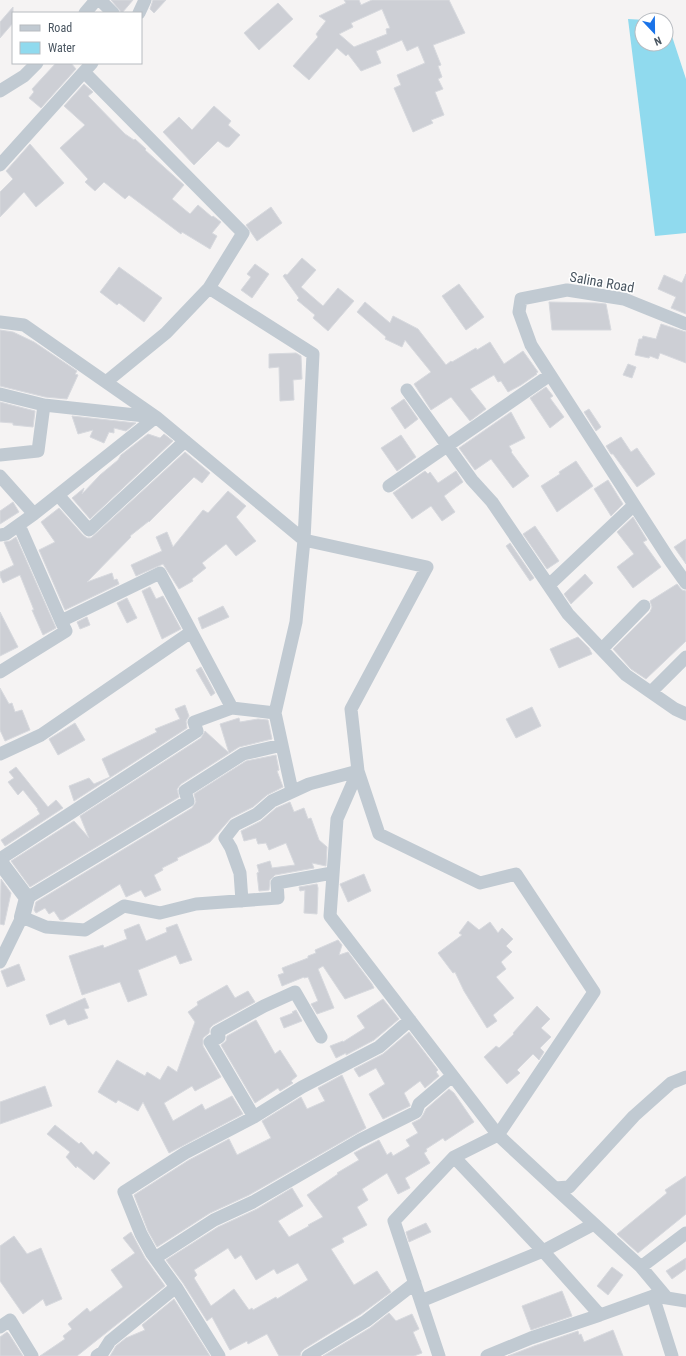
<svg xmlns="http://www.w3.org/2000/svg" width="686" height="1356" font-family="'Roboto Condensed',sans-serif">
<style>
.water{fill:#90daee}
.building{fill:#cdcfd5;stroke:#d7d9de;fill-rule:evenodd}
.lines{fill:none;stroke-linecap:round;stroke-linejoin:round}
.minor{stroke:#c1cad2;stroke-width:13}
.tertiary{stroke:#c1cad2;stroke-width:16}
.labels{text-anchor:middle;stroke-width:3;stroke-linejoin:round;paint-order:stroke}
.street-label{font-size:14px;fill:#4a5661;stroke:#fff}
</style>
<rect width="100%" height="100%" fill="#f5f3f3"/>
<!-- water -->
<path class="water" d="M628,19L646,20H642V44H666V21H667L686,79V233L655,236Z"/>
<!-- building -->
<path class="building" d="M111,0H133L122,13Z
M153,0H166L154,13L150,9Z
M344,0H359L361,5L372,0H449L465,33L433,45L441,65L438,66L442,77L438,79L443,89L435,92L444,115L431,120L433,123L413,132L394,88L401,85L397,75L425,63L418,46L407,51L402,40L376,51L381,63L361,71L348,54L346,56L337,48L309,80L293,66L318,37L316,34L326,21L319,16L346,3ZM382,9L390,28L386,29L387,34L354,47L339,34L353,27L351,23Z
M278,3L293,19L259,50L244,33Z
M13,7V23L0,38V22Z
M56,63H71L76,69L41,108L29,98L34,92L32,89Z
M84,84L93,92L88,96L125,134L134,140L135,139L146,149L145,150L184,185L172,199L190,214L198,205L212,217L213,216L221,222L212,233L217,236L210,249L182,232L181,234L129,195L125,199L104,182L95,191L85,182L88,179L60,148L85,125L64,106Z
M214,106L231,121L228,125L240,135L229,147H226L218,141L194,165L163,132L179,117L192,130Z
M30,144L64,183L36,207L24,192L0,217V192L13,179L6,171Z
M271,207L282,223L257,241L246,225Z
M302,258L316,270L301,287L323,306L338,288L354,301L328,331L313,318L315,315L297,300L299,298L283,276L285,274L287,275Z
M255,264L269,274L252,298L241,290L251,277L247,274Z
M119,267L162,298L144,322L119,303L117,305L100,292Z
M686,274V314L671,308L676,297L658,289L664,275L682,283Z
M459,284L484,317L466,330L442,296Z
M365,302L390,323L393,316L418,329L446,365L451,361L452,362L476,348L477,350L490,342L504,364L523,351L538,372L536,373L537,374L521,385L508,392L501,381L498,382L494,375L470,389L486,409L470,421L451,397L431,410L414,384L431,372L405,340L402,347L385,339L386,337L357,312Z
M549,302L596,303L606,304L611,330H552Z
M661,324L686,332V363L660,353L658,359L650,356L649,358L635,355L639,339H642L643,336L656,339Z
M0,330L13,332L34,342L77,371L75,374L78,375L67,399L45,397L0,386Z
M296,353L301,356L302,379L293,380L294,400L280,401L279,367L269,368V354Z
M628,364L636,367L632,378L623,375Z
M546,387L553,396L550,398L564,417L550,428L530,398Z
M404,399L418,419L405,429L391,408Z
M0,402L35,411L33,427L13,425V423L0,422Z
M589,409L601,427L596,431L584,412Z
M511,412L525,438L509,446L512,451L511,452L529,476L513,488L491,459L475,470L459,448Z
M72,416L136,423L126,431L114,428V433L109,432L104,443L90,437L93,430L78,434Z
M148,434L160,438L164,434L173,441L90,519L72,498L84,488L82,494L100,475L118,460L121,455Z
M401,435L416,457L397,471L381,448Z
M621,437L631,452L637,448L655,474L637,487L613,454H611L606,446Z
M185,452L210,473L202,483L194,477L149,522V521L130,536L131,537L87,582L112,573L114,580L117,579L119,584L65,610L39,550L55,542L41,522L59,508L83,535L87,538H91Z
M576,461L593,486L557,512L541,486L560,474L559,472Z
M425,471L428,474L430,472L438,483L456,471L463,482L444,496L455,512L442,521L431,506L412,519L393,493Z
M608,480L623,504L611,516L594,489Z
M228,491L246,506L236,517L256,541L236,556L226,544L202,563L206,568L192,579L193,581L179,589L163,564L136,576L131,565L162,551L156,537L167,532L173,547L203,510L208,513Z
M13,502L19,512L0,524V511Z
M633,517L647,540L643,542L661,567L633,588L617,567L634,554L617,532Z
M535,526L559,561L547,569L523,534Z
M16,537L56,628L43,635L32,610H34L20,575L3,583L0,576V572L14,565L4,542L10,541Z
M686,539V564L674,547Z
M510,543L534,578L530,581L506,546Z
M585,574L593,583L571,604L564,594Z
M677,584L682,590L686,591V641L646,679L631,669L613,649L650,612L652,607L650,601Z
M150,587L156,599L163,596L181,629L162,639L142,591Z
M127,598L137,618L127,623L117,603Z
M223,606L229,617L202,629L198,618Z
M0,612L18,647L0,656Z
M87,617L90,625L80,629L77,622Z
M578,637L589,648L592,654L559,668L550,649Z
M201,667L215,693L211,696L196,670Z
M0,688L9,704L12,703L15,712L22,710L30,730L5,741L0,730Z
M185,705L189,716L186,721L187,728L74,801L69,786L89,778L94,784L110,777L102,759L157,732L155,729L180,719L175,709Z
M532,707L541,726L516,738L506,719Z
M239,718L240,722L258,719L268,720L272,739L239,747L181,784L177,789L179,797L30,887L11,861L74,821L89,838L80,816L201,738L205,731L229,753L220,724Z
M75,723L85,740L58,755L49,739Z
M276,755L279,770L277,771L283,787L267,795L253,807L231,818L210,842L177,858L178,860L162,868L163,870L154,875L161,890L145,897L141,890L126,897L120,884L63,920H60L54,911L49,914L45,908L36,913L34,910L36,902L192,808L196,802L194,794L246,761Z
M16,767L48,807L56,800L63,808L5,846L1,840L40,814L37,809H38L23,790L18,795L8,782L14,778L9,772Z
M290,802L294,812L304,808L308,819L311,818L319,840L327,847L326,866L312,863L314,868L275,875L270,880L269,890L259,891L257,873L259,872L257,865L270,861L272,868L295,865L286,843L269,850L266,843L258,844L256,838L244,841L241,831L261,821L276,808Z
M364,874L371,891L348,902L340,884Z
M1,879L11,893L4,925L0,924Z
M317,884L318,888L317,914L304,913L305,890L300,891L299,887Z
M468,921L479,930L490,922L498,933L502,928L513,939L506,946L512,952L501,962L506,969L496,977L514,998L493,1015L497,1021L487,1028L464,991L455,972L453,973L438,953L462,935L459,933Z
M139,924L146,941L167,932L166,928L177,924L192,960L180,964L176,955L138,970L147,995L128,1002L120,982L82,995L69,956L103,945L104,948L127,939L124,930Z
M338,940L342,945L339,955L348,952L372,984L374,988L345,999L323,966L318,969L334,1008L317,1014L311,1004L318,1001L308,977L304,978V977L282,986L278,975L284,973L282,968L308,958V956L316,953L315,950Z
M19,964L25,980L7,987L1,971Z
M227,985L235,998L248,991L255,1002L213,1025L210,1028L209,1033L203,1038V1046L221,1077L195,1091L192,1086L164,1103L173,1121L202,1104L205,1110L232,1096L243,1114L169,1153L143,1102L138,1111L118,1100L116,1103L98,1092L117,1060L145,1076L147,1072L160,1080L168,1066L177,1072L195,1022L188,1012L198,1005L197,1002Z
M85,998L89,1008L84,1009L88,1018L68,1025L65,1019L50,1025L46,1015Z
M383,999L399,1019L374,1040L346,1055V1053L336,1058L330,1046L343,1041V1042L365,1028L357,1016Z
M537,1006L550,1019L541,1028L551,1037L540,1048L544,1052L539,1060L533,1054L517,1070L520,1073L507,1084L484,1057L496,1046L499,1048L514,1034L513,1033Z
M296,1010L302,1021L284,1028L280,1018L293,1013L292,1012Z
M256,1020L275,1054L280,1050L297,1076L291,1081L293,1083L280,1091L278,1088L255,1103L221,1045L226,1041L227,1036Z
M409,1032L438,1070L436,1072L439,1076L425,1088L420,1081L404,1093L410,1105V1106L383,1119L369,1094L385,1084L376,1068L359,1077L354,1069L383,1054Z
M342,1075L366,1128L249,1195L210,1213L157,1247L148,1231L134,1195L189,1160L229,1139L237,1155L271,1138L262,1121L301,1097L307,1109L325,1101L318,1088Z
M45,1086L52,1106L0,1124V1102Z
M449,1089L454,1093L474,1122L445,1141L443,1138L426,1149L427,1151L424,1153L430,1163L405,1178L410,1188L398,1194L387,1173L362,1189L368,1200L357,1207L367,1225L342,1238L344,1242L331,1249L354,1285L377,1271L391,1292L361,1314L304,1349L301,1352L300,1356H279L267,1334L248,1344L247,1341L230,1350L212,1317L207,1321L183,1283L166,1260L218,1227L257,1209L292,1188L303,1206L278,1221L289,1237L309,1226L308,1225L323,1217L307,1195L338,1174L337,1173L359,1160L354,1153L379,1140L387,1155L391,1152L393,1156L410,1146L406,1140L418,1133L412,1123L420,1119L423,1115L426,1109ZM228,1248L235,1259L241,1255L256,1280L274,1269L277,1274L298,1263L308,1280L277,1299L276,1297L253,1310L252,1308L249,1310L234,1289L211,1306L194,1278L197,1275L194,1270Z
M55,1125L79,1144L81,1142L93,1155L96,1151L110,1163L94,1180L77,1166L76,1168L66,1157L70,1152L47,1134Z
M686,1176V1214L638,1253L617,1234L667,1193L665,1190Z
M426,1223L431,1232L409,1242L406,1232Z
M131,1232L145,1258L165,1286L77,1356H40L65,1339L63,1336L72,1329L68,1324L87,1308L90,1312L123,1287L111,1270L135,1253L123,1238Z
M14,1236L27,1254L41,1248L62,1299L46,1306L43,1299L23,1314L0,1281V1246Z
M686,1258V1269L672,1279L666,1271Z
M612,1267L623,1275L608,1295L597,1286Z
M562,1291L572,1316L531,1330L522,1306Z
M174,1299L210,1356H110L116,1346L126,1338L145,1330L142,1325Z
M389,1313L396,1321L412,1314L419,1329L413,1332L422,1353L414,1356H323L370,1328Z
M613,1330L623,1356H508L534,1346L578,1331L579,1335L581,1334L584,1342Z
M7,1332L9,1334L23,1356H0V1337Z"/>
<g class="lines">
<!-- minor -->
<path class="minor" d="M100,0L113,13
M85,13L96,0
M139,13L145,0
M84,72L243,233L209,288L313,354L304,540L296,622L275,713L292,791
M0,91L24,76L37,63
M0,165L92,63
M0,322L24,325L156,417L304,540L427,567L351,709L358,771L379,834L480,883L516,874L594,992L498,1135L330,916L337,819L358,771
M686,324L624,299L567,290L521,299L519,312L531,345L669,559L686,583
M106,382L166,333L209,288
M407,390L472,480L492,502L568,614L626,675L675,709L686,714
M0,394L44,405L154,417
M0,455L38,451L44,405
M0,476L34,514
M389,486L550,375
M58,495L89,530L185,441
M19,525L61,621
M0,535L6,534L34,514L156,417
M549,585L634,505
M602,649L644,606
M0,672L66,631L61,621L160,573L232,708L275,713
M651,692L686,657
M0,754L41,735L191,632
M0,859L197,731L194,722L232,708
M27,898L188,801L185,791L243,754L282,745
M242,901L240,873L231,848L225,838L235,825L257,814L272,801L309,784L358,771
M0,962L22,917L46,927L85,930L124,906L160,913L196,904L278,898L277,883L332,873
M254,1117L210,1042L219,1037L217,1032L264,1006L295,992L321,1037
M454,1157L543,1251L600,1315
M155,1258L214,1220L253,1202L360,1140L416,1112L419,1104L452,1076
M641,1267L686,1233
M176,1287L219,1356
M653,1296L672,1356
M667,1298L686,1301
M421,1301L543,1251L594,1224
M0,1327L10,1320L32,1356
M97,1356L103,1352L110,1341L176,1287L152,1254L141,1234L124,1192L185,1153L254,1117L302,1087L379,1047L410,1020
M308,1356L366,1321L415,1283
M439,1356L394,1221L454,1157L498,1135L555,1188L569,1187L634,1116L671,1083L686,1077
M487,1356L531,1338L600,1315L653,1296L667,1298L641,1267L555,1188"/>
<!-- tertiary -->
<path class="tertiary" d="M0,862L27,898L22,917"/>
</g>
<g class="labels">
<!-- street labels -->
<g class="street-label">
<text transform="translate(602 282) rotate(10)" y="5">Salina Road</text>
</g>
</g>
<!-- legend -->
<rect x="12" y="12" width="130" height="52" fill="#ffffff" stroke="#b7bbc0"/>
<rect x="20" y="25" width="20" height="6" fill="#c1cad2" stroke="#b7bbc0"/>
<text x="48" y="32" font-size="12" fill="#4a5661">Road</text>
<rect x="20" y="42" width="20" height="12" fill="#90daee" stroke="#b7bbc0"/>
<text x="48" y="52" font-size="12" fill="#4a5661">Water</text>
<!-- north arrow -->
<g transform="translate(654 32) rotate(158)"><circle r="19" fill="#ffffff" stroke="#b7bbc0"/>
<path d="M0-3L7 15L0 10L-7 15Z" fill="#1a73e8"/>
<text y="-6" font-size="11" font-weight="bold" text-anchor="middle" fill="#4a5661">N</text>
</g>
</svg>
